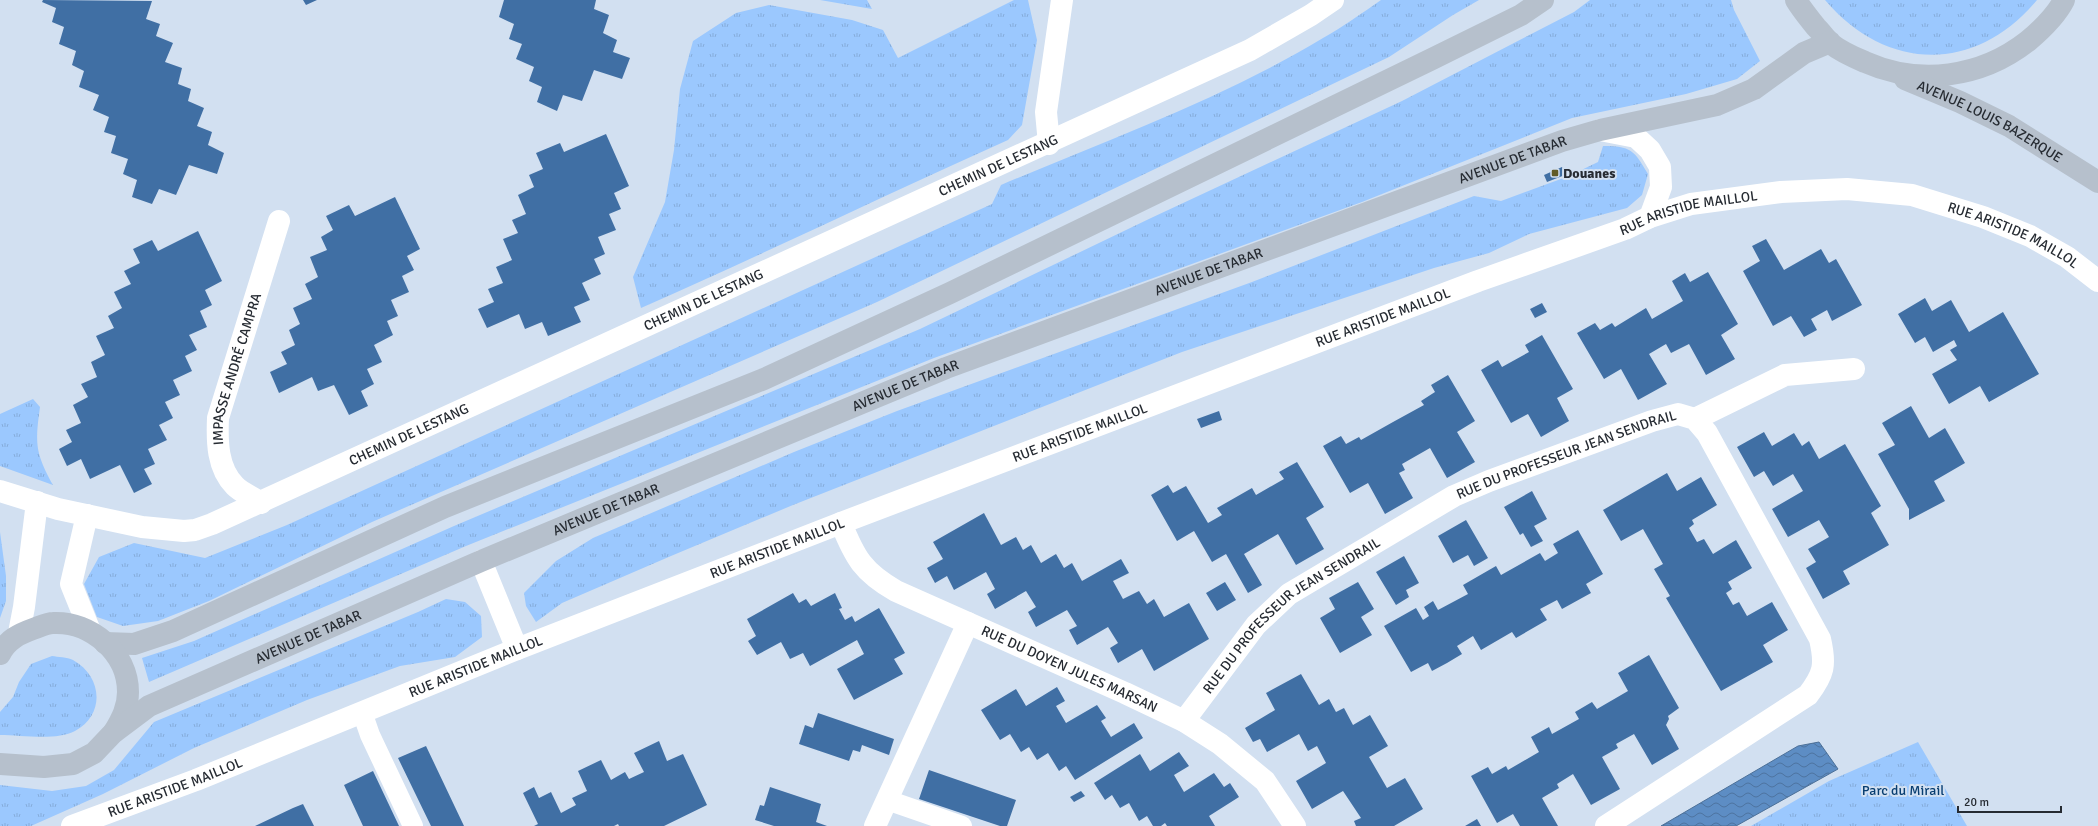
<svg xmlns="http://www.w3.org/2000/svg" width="2098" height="826" font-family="Signika,sans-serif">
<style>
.grass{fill:url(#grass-tufts)}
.water{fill:url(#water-waves);stroke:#4c7098}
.building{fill:#406fa4}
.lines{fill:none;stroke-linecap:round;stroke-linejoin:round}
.lane{stroke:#fff;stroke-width:20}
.street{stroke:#fff;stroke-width:22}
.secondary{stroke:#b6c0cc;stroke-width:22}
.poi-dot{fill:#615b27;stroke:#d2e0f1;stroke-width:1.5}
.labels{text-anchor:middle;stroke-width:4;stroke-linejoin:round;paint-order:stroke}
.street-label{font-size:14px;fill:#262b32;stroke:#d2e0f1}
.poi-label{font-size:14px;font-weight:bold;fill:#262b32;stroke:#d2e0f1;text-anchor:start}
.park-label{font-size:14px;fill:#083e71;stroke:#d2e0f1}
</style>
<defs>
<pattern id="grass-tufts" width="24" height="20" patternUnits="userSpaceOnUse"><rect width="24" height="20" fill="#9bc8fe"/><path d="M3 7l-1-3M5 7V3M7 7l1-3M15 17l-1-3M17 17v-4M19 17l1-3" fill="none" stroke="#85acda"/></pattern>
<pattern id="water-waves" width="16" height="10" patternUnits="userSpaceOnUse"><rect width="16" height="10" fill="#5d8dc4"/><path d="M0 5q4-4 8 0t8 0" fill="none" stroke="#4d73a0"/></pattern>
</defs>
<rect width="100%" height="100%" fill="#d2e0f1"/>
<!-- grass -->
<path class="grass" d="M820,0H867L872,9Z
M1014,0H1028L1037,40L1022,125L1008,140C885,195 764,254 641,308L633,277L665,202L674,150L680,89L693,41L736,13L769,5L852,20L883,30L898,58Z
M1381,0H1479L1453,15L1389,57L877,302L372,522L209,601L158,621L123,626L97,617L84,584L99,557L134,543L205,558L287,525L992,204L1001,185C1109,139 1222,99 1323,38C1343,27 1362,13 1381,0Z
M1590,0H1731L1734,10L1760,61L1737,79L1686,94L1572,118L1362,202L934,358L466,546L149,682L142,658L194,641L454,526L920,329L1151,218L1402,101L1574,12Z
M1825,0H2037C1976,74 1886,72 1825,0Z
M1603,146C1631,146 1634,150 1648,174L1642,195L1627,208L1529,234L1489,253L1434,268L1182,352L793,505L671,556L562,603L536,622L526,606L524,593L556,561L593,538L794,452L897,411L1252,282L1474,196L1501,201L1569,176L1598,162Z
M33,399L40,407C35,444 35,452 53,485L0,466V414Z
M0,532L6,576V601L0,618Z
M446,599L465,602L481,616L482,637L455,657L400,666L307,700L194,748L103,794L31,826H0V785L52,791L86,786L114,770L154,722L418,612Z
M52,656C58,657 67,657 73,660C102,676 106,714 75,731C57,741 21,735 0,735V712L13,697L19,682L31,664Z
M1918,742L1967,826H1751L1829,781Z"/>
<!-- water -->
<path class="water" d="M1819,742L1838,769L1736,826H1661L1798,746Z"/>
<!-- building -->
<path class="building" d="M43,0L152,1L146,19L160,24L156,36L173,43L165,62L182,68L178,84L191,89L188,101L204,108L197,126L212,132L208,145L224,153L217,174L189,165L176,195L159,189L152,204L132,197L137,180L123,174L128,159L111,153L116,136L104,132L109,117L93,110L99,95L79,87L84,71L72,65L76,51L59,44L64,27L52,22L56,8L42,2Z
M303,0H317L306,5Z
M504,0H596L594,9L609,15L603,33L617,40L613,52L630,58L622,79L594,70L582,101L563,95L557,111L537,102L542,87L529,81L534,67L516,59L522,44L509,39L514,24L499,17Z
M606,134L629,186L614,193L621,209L609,214L616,230L598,237L605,254L594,259L601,274L582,283L590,300L574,307L581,322L548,336L542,322L525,329L519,314L487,328L478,309L494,302L488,289L503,283L496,267L512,260L503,239L518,233L512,220L526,214L518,195L534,187L529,175L543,169L536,153L560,143L564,152Z
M1562,167L1565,175L1547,182L1544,175Z
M395,197L420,249L407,256L414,270L402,276L409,292L391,300L398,316L387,321L393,335L374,345L382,362L367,369L374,384L361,391L368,406L349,415L334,385L318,391L312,377L279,393L270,372L287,364L281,352L295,345L289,330L300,324L293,308L312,299L305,284L318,277L310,257L327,250L321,237L333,230L326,216L349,205L355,216Z
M198,231L222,281L205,290L212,305L200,311L207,327L189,335L197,350L185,356L192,371L173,380L180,395L165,402L173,418L159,425L167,440L148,449L155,464L144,469L152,484L134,493L120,465L90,479L81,459L67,466L59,449L72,442L66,430L81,423L73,405L88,397L81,384L97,377L91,362L105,355L96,336L114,328L108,316L122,308L114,292L131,284L124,271L140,263L133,249L152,240L158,251Z
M1766,239L1784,270L1821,249L1829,263L1836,259L1862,305L1832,321L1827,310L1811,319L1817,330L1804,337L1791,316L1773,326L1743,271L1760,261L1752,246Z
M1708,272L1738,324L1721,335L1735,359L1706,375L1689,344L1671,353L1666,344L1649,354L1667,384L1638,400L1621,369L1604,379L1577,333L1595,323L1600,330L1612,323L1615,327L1646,308L1652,319L1683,301L1672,281L1685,273L1690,282Z
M1925,298L1932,311L1951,300L1969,332L2003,312L2039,374L1989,402L1980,386L1949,404L1932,374L1957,360L1950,350L1957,346L1954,340L1933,352L1925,337L1915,343L1898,314Z
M1542,303L1547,312L1535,318L1530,309Z
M1542,335L1573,389L1557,398L1569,421L1541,437L1528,414L1511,423L1481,370L1498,360L1502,367L1529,352L1525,345Z
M1448,375L1475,421L1457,432L1475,462L1447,478L1430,448L1402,464L1405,470L1399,473L1413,498L1385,514L1368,483L1350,493L1323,446L1341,436L1346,444L1359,437L1361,440L1393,422L1424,405L1421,401L1435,392L1431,385Z
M1911,406L1929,438L1945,428L1965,463L1934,481L1945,501L1909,520V509L1878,454L1895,445L1882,423Z
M1219,411L1222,420L1201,428L1197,419Z
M1764,432L1772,446L1794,433L1802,446L1809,441L1819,459L1845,444L1881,506L1871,513L1889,545L1843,571L1850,584L1823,599L1806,568L1816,562L1808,549L1829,537L1819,520L1788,537L1772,509L1803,491L1793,474L1773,486L1764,471L1754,477L1737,447Z
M1297,462L1324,507L1306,518L1324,549L1296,565L1278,534L1244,554L1262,585L1248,593L1226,554L1212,562L1194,531L1177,541L1151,495L1168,485L1173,493L1186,486L1208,523L1222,515L1217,508L1252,488L1256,495L1284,479L1279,472Z
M1667,473L1677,491L1701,477L1717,505L1692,520L1694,524L1689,528L1697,542L1704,539L1713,554L1736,540L1752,568L1728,582L1732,589L1726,593L1733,605L1739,602L1747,616L1772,602L1788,630L1763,645L1773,662L1721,691L1666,598L1670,596L1654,569L1663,564L1643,529L1621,541L1603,510Z
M1532,491L1547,519L1534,526L1543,541L1531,547L1523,533L1520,535L1504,507Z
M984,513L1001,545L1016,537L1023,550L1031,545L1041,563L1056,554L1064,568L1072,563L1082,581L1121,559L1129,573L1113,581L1123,599L1139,591L1147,604L1154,599L1164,617L1189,603L1209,639L1154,671L1142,649L1118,663L1110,648L1118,643L1108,627L1077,645L1069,630L1077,626L1067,610L1036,627L1028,612L1036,607L1026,591L995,609L987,594L995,589L986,572L954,590L947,576L935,583L927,568L943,559L933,542Z
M1466,520L1488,558L1474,566L1468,555L1453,563L1438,536Z
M1578,530L1603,574L1586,584L1591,593L1562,609L1557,600L1540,609L1547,620L1516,638L1512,632L1481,650L1473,636L1457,646L1462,654L1447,663L1432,671L1428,663L1411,672L1384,626L1416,608L1423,620L1429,616L1424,607L1433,601L1438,610L1468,594L1463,585L1496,566L1501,575L1540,553L1545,561L1558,553L1553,544Z
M1404,556L1419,583L1406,590L1409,597L1396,605L1376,572Z
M1225,582L1236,600L1217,611L1206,593Z
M1358,582L1374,609L1361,617L1372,635L1340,653L1320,618L1335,609L1329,598Z
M793,593L799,603L806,599L811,606L835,593L842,608L839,609L845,620L852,616L855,622L879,608L905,653L894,659L903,674L854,700L837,669L864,654L857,640L810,666L803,653L790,659L781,642L757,655L748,641L756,636L747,619Z
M1649,655L1679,708L1668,716L1669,719L1666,725L1679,749L1652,765L1634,734L1616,744L1618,748L1602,757L1620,789L1591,805L1573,774L1557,784L1559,788L1542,798L1558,826H1520L1513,814L1497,823L1471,776L1488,767L1492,774L1506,766L1508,770L1539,752L1531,737L1549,727L1552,734L1579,719L1575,712L1592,702L1597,709L1628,691L1618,673Z
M1301,674L1319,705L1329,699L1336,712L1344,708L1353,725L1370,715L1388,746L1369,757L1387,788L1405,778L1423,809L1394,826H1356L1354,821L1361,818L1343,791L1312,809L1296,781L1326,763L1317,746L1308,751L1299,734L1267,752L1260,739L1253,742L1245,728L1275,710L1266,693Z
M1057,687L1065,701L1056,706L1066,723L1097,705L1106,718L1101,721L1111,737L1134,723L1143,738L1075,780L1066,766L1059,771L1048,753L1037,760L1029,747L1021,752L1010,734L1000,740L981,710L1016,689L1026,706Z
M818,713L894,739L889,755L862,745L860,752L853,750L849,761L799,744L805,725L813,728Z
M659,741L667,761L683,754L707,805L664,826H619L618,824L614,826H534L538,824L523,793L534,787L539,798L551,792L561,813L576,805L572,798L587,791L578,771L601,760L611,780L625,772L629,779L644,772L634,753Z
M426,746L464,826H431L398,758Z
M1179,752L1189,766L1174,775L1184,792L1214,773L1224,787L1230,783L1239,797L1209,816L1215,826H1167L1165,823L1161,826H1153L1147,816L1139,821L1129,803L1120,808L1112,795L1105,800L1094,783L1140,754L1150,771Z
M929,770L1016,800L1007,826H1000L919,799Z
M373,771L399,826H363L344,785Z
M770,787L821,804L816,822L827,826H774L755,820L760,805L764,806Z
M1081,791L1085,796L1074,802L1070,797Z
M303,804L314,826H255L293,808Z
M1477,819L1481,826H1465Z"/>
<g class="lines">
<!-- lane -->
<path class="lane" d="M362,712L370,735L413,826
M887,800L962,826"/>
<!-- street -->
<g class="street">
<path d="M1600,130L1636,137L1650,150L1660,167L1661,187L1650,217"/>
<path d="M1049,144L1046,112L1062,0"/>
<path d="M1695,419L1785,375L1854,369"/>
<path id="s1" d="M0,491L58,509L142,527L184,531L195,530L212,524L1250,50L1311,15L1333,0"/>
<path id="s2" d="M261,503C253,497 242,493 235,486C217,468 217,441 218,418L279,221"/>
<path d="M87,515L71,584L90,631"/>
<path id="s3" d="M841,523C855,558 863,572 896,591L1125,693L1184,721L1220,744L1265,781L1295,826"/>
<path d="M481,561L517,649"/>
<path d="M19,633L24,607L37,502"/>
<path id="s4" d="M1184,721L1256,625L1289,594L1454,496L1489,481L1652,421L1678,414L1695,419L1707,433L1820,639C1826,665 1824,674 1808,695L1606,826"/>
<path id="s5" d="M72,826L196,780L517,649L841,523L1478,281L1625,229L1650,217L1691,204L1781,192L1847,189L1912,195L1983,217L2030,236L2067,257L2098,281"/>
<path d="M875,826L968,623"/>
</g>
<!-- secondary -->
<g class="secondary">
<path d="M1796,0C1802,10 1809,18 1816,27C1821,32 1825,38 1830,43C1840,51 1853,57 1865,62C1919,86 1981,78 2028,41C2041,30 2056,16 2064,0"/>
<path id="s6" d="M1905,79L1960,102L2009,126L2098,182"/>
<path d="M105,643L134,644L173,631L445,507L764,379L950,293L1432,59L1521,15L1543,0"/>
<path d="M0,654C7,640 19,634 33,629C39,627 47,623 53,623C91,621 128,653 128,692C128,707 122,719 114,732"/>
<path id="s7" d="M0,764L44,767L73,764L94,753L113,733L149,706L481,561L946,368L1562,141L1600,130L1717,105L1754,89L1804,53L1830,42"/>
</g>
</g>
<!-- markers -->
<rect class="poi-dot" x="1551" y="169" width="8" height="8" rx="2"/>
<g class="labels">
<!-- street labels -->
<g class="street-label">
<text dy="5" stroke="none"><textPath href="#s6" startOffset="95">AVENUE LOUIS BAZERQUE</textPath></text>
<text dy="5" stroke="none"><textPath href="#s7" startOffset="1639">AVENUE DE TABAR</textPath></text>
<text dy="5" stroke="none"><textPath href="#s1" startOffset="1082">CHEMIN DE LESTANG</textPath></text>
<text dy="5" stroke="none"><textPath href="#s5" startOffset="1730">RUE ARISTIDE MAILLOL</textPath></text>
<text dy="5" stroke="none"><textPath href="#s5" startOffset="2066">RUE ARISTIDE MAILLOL</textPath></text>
<text dy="5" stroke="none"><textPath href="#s7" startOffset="1315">AVENUE DE TABAR</textPath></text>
<text dy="5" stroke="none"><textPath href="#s1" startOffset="758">CHEMIN DE LESTANG</textPath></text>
<text dy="5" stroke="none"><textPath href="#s5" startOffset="1406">RUE ARISTIDE MAILLOL</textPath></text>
<text dy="5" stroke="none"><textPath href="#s2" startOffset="155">IMPASSE ANDRÉ CAMPRA</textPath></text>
<text dy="5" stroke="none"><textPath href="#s7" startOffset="991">AVENUE DE TABAR</textPath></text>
<text dy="5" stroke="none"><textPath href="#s5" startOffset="1082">RUE ARISTIDE MAILLOL</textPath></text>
<text dy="5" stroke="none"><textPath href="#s1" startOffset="434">CHEMIN DE LESTANG</textPath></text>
<text dy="5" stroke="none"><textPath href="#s4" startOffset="477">RUE DU PROFESSEUR JEAN SENDRAIL</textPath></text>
<text dy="5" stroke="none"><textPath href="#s7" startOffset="667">AVENUE DE TABAR</textPath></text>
<text dy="5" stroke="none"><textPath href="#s5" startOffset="758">RUE ARISTIDE MAILLOL</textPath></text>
<text dy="5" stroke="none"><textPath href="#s4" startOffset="153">RUE DU PROFESSEUR JEAN SENDRAIL</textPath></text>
<text dy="5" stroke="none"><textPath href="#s7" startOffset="343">AVENUE DE TABAR</textPath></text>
<text dy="5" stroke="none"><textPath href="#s5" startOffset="434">RUE ARISTIDE MAILLOL</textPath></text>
<text dy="5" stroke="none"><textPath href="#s3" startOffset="280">RUE DU DOYEN JULES MARSAN</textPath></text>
<text dy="5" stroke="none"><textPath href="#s5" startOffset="110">RUE ARISTIDE MAILLOL</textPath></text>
</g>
<!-- poi labels -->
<g class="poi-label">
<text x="1563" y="178">Douanes</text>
</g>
<!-- park labels -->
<g class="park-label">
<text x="1903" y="795">Parc du Mirail</text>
</g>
</g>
<!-- scale -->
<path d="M1958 806v6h103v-6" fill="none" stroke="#262b32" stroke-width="2"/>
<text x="1964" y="806" font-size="12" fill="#262b32" stroke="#d2e0f1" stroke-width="3" paint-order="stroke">20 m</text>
</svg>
